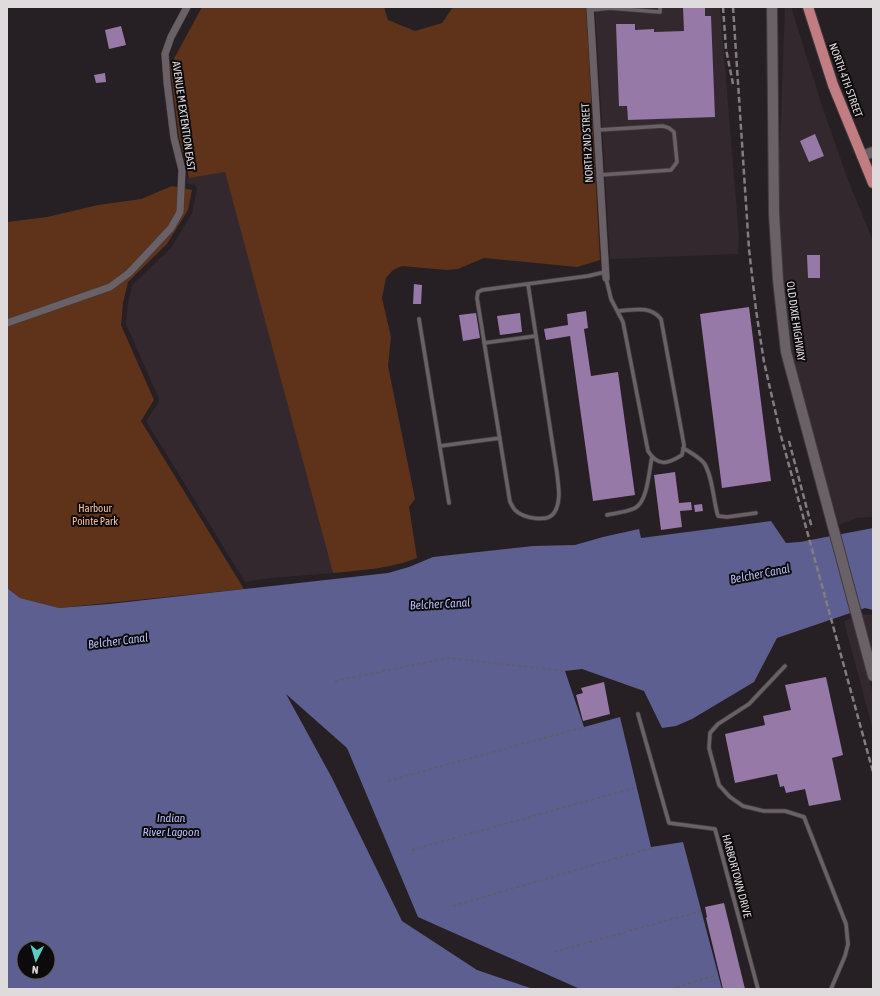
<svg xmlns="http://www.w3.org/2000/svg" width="880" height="996" font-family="'Asap Condensed',sans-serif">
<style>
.built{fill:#34282f}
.green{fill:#5e331a}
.water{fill:#5d5f90;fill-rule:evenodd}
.building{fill:#9779a8}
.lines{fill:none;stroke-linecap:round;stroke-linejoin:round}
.lane-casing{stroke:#413b3e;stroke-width:5}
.street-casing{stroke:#413b3e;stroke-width:8}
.secondary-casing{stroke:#413b3e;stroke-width:12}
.primary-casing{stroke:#413b3e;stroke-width:12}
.path{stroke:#635d60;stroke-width:1.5;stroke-dasharray:3 3;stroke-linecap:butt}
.lane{stroke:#696165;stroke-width:3.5}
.street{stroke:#696165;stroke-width:7}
.secondary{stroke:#696165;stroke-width:10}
.primary{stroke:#c17d82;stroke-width:10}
.rail{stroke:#837d80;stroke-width:2.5;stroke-dasharray:6 3;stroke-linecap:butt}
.labels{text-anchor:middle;stroke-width:4;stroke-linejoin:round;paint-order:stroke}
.street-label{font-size:11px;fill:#dfdadc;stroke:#0d0a0c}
.park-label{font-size:11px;fill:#fcbc9c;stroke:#0d0a0c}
.water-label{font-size:12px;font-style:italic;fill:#b6baf6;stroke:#0d0a0c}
</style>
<rect width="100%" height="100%" fill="#261f23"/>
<!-- built -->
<path class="built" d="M595,7H720L739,236L738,254L610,259Z
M785,7H791L823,109L848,180L873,241V517L856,518L839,525L794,368L790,350L783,280L778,194Z
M225,171L333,573L271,578L245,582L146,421L158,403L159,399L126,324L128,304L132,285L171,248L192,213L197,189L195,185L187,183V178Z
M865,614L873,615V658L861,615Z
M852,618L873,694V731L844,621Z"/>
<!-- green -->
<path class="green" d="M202,7H384L388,20L415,31L442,23L453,7H586L600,260L577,267L484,258L458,269L447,270L402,266L393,270L386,278L382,298L391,337L388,366L415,499L409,507L417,558C390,569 362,570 333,573L225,172L189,178L179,137L170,66Z
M172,186L192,190L188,210L167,244L128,282L123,303L121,325L154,400L141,421L244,589L59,608L20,598L7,588V222L47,217L98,205L141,199Z"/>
<!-- water -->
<path class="water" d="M771,521L786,543L800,542L873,528V610L865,608L777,638L754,682L692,719L676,726L662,728L644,691L582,669L565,671L584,727L620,717L651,847L683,842L722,989H580L418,917L347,748L286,694L332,778L402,921L477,970L533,989H7V588L20,598L59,608L109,604L388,573L409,567L433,557L533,546L575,545L603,537L639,529L641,538ZM24,948H48V972H24Z"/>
<!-- building -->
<path class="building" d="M683,7H705V16H711L715,117L628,120L627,106H619L616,24H635V30L654,29V32L684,31Z
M121,26L126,45L109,49L105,30Z
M105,73L106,82L96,83L94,75Z
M815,134L824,156L809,162L800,141Z
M807,255H820V278H808Z
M414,284L422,285L421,304H413Z
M749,307L771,481L722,488L700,314Z
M586,311L588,328L584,329L591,376L618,372L635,495L593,501L570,336L546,340L544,329L568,325L567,314Z
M476,313L480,338L463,341L459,315Z
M520,313L522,332L500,335L497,316Z
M675,472L679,503L691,502L692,510L680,511L682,527L661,530L654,475Z
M702,504L703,511L695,512L694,505Z
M826,677L843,755L832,758L841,800L809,806L805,789L786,793L784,786L780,787L777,774L735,783L725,734L765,725L763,716L791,710L785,685Z
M604,682L610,714L583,721L576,695L583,693L581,688Z
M724,903L745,989H723L706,918L707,917L705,907Z"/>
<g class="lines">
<defs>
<path id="lane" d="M591,10L610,8L660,12V7
M598,130L663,126L669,128L674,132L677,162L671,170L600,175
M606,278L611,299L623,322L648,451C658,467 668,464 682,455L684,445L661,319C650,305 633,310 618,311
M528,284L557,473C558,485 562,501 554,513C547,523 523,518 515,510C513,508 512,505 510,502L477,298L478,292L482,290L588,276L605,272
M419,319L449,503
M484,343L536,336
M440,446L500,438
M683,448C690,452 699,457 704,463C713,477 713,500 718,516L727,517L756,513
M607,515C616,513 627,512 635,508C648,501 649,470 652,457
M785,666L749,704L718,724L710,733L709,748L719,785L730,797L743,806L764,811H785L804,817L846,924L848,944L845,956L831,989
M638,714L669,823L715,829L758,989"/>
<path id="street" d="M590,7L606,278
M7,323L110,287L129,273L171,228L180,212L182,170L174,138L167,82L165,54L171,37L187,7"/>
<path id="secondary" d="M772,7L774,214L778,280L786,352L873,676
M862,156L873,152"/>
<path id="primary" d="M808,7L833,85L873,183"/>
</defs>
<!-- lane casing -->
<use href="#lane" class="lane-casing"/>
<!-- street casing -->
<use href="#street" class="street-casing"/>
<!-- secondary casing -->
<use href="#secondary" class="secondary-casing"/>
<!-- primary casing -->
<use href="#primary" class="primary-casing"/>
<!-- path -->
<path class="path" d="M335,681L448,658L565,671
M388,781L584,727
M412,850L637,787
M453,906L651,848
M554,952L701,911
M671,989L716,975"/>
<!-- lane -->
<use href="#lane" class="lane"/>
<!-- street -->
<use href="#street" class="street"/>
<!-- secondary -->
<use href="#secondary" class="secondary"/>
<!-- primary -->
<use href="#primary" class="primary"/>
<!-- rail -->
<path class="rail" d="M723,7L726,49L733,84
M733,7L749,249L756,310L764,362L781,436L873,772
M789,441L812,528"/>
</g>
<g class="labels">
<!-- street labels -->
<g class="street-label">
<text transform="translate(846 80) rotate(70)" y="4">NORTH 4TH STREET</text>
<text transform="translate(184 116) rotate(82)" y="4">AVENUE M EXTENTION EAST</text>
<text transform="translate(587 143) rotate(-93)" y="4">NORTH 2ND STREET</text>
<text transform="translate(796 321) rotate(82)" y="4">OLD DIXIE HIGHWAY</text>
<text transform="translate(737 876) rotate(75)" y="4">HARBORTOWN DRIVE</text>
</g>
<!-- park labels -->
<g class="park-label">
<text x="95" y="512">Harbour<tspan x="95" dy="13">Pointe Park</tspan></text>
</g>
<!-- water labels -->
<g class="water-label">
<text transform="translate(760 574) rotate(-11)" y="4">Belcher Canal</text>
<text transform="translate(440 604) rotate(-3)" y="4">Belcher Canal</text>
<text transform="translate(118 641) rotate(-7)" y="4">Belcher Canal</text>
<text x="171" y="822">Indian<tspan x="171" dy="14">River Lagoon</tspan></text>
</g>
</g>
<!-- border -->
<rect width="880" height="996" fill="none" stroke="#dfdadc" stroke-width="16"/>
<!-- north arrow -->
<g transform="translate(36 960) rotate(185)"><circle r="19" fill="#0d0a0c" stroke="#615d5f"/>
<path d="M0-3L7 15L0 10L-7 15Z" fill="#57cec1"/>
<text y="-6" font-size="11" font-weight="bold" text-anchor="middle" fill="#dfdadc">N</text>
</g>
</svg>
